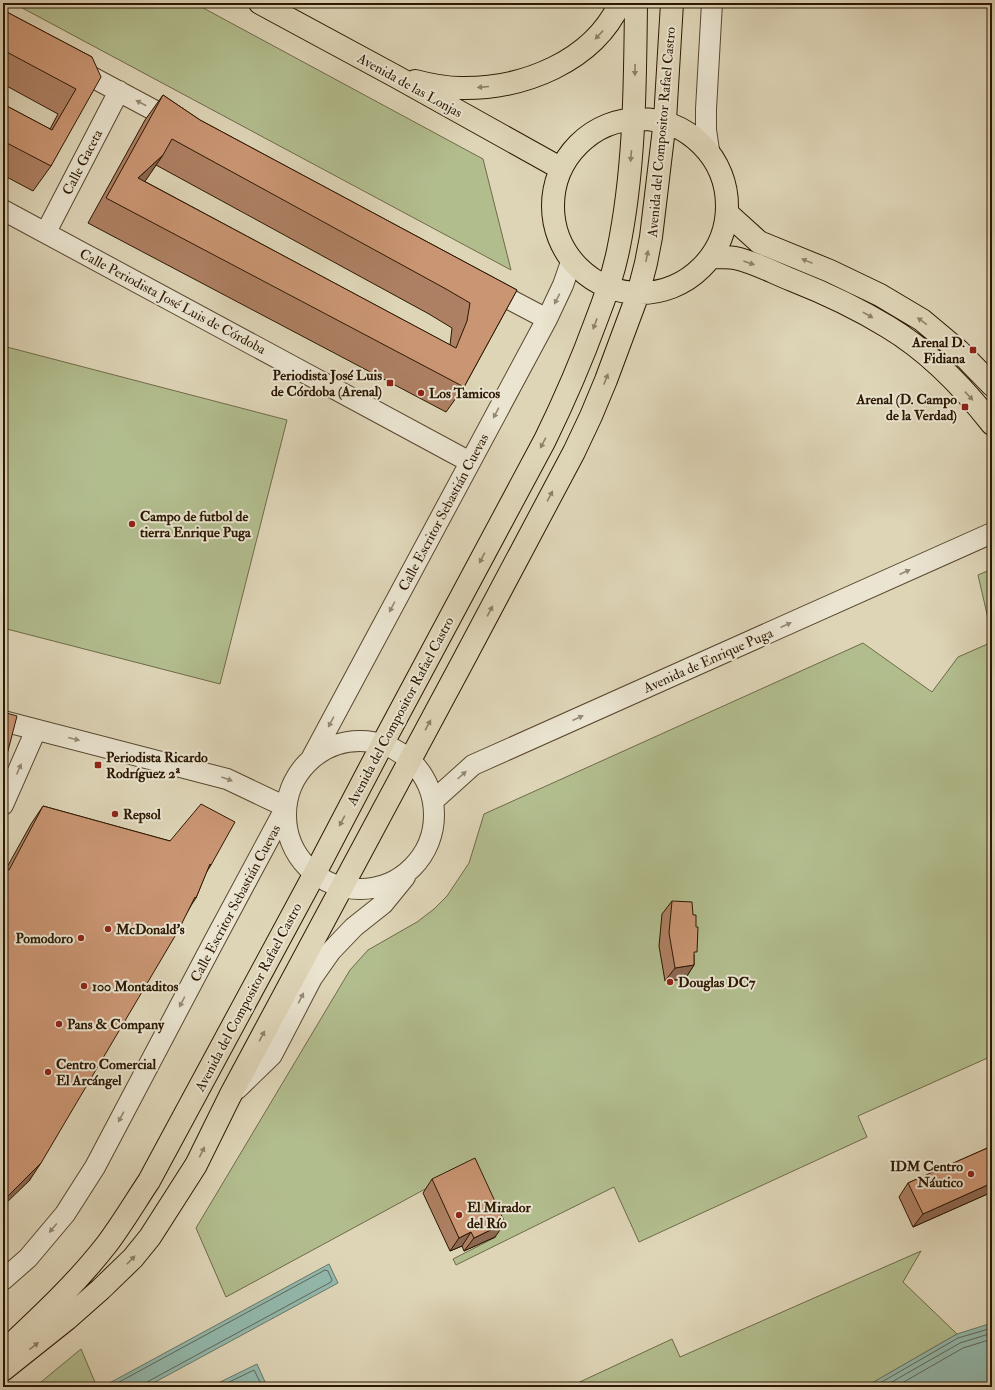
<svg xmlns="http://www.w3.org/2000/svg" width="995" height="1390" font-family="'IM FELL Double Pica',serif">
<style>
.green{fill:#b2bd8e;stroke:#6f6a48}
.water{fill:#93b9ad;stroke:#6a7969}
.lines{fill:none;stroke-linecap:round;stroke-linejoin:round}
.shore{stroke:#606858;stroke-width:1}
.minor-casing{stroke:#58472f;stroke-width:22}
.major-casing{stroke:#2c1802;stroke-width:24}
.minor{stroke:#eae4d0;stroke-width:20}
.major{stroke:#ded5b7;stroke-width:22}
.wall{fill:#ae8063;stroke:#2c1802;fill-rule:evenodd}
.shaded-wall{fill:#8d6850;stroke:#2c1802}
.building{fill:#ca9573;stroke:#2c1802;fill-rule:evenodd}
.oneway{fill:#8e8066}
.oneway2{fill:#948873}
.poi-dot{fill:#8f2418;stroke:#eae4d0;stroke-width:1.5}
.labels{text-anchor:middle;stroke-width:4;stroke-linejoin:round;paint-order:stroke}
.street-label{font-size:14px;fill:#2c1802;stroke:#eae4d0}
.poi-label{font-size:14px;font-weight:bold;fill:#2c1802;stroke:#eae4d0;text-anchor:start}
</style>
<rect width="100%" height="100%" fill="#ded5b7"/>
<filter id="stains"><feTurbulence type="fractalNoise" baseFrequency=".005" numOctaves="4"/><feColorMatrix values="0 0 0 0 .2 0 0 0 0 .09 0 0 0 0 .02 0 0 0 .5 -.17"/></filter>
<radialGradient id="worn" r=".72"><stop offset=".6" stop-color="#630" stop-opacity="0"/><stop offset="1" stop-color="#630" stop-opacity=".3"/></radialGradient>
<!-- green -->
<path class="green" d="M13,3H194L483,159L511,270Z
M3,346L287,420L220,684L3,628Z
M992,569V636L978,575Z
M992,642V1056L858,1116L867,1137L639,1242L614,1187L456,1265L453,1259L496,1237L464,1168L226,1297L196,1228L350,970L368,950L417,922L434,909L447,896L469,863L484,814L863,643L932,692L958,657Z
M921,1251L903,1282L957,1334L865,1387H569L672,1339L680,1357Z
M81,1349L97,1387H35Z"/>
<!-- water -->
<path class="water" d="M329,1264L338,1283L146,1387H102Z
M992,1323V1387H865L957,1334Z
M257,1364L266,1384L260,1387H210Z"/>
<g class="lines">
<!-- shore -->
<path class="shore" d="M110,1387L325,1270L328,1271L332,1280L331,1282L147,1382L145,1384V1387
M219,1387L254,1370L260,1382V1387
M873,1387L958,1338L992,1328
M883,1387L960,1343L992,1333
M895,1387L963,1348L992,1339"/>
<defs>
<path id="minor" d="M75,68L176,122
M709,150L706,130V109L712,3
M3,210L470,462
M46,232L119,91
M488,288L547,319
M3,721L227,779L286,807
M286 815a74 74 0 1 1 148 0a74 74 0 1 1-148 0Z
M311,759L547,319L563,285L571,262
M433,801L473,765L992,533
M3,805L36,730
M237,1089L272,1055L312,978L331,951L354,927L383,904L405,877
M3,1280L28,1258L65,1214L95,1167L212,945L286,807"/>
<path id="major" d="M260,3L395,76L560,168
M415,81C430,85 446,88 461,88C523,89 593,62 620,3
M553 206a87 87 0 1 1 174 0a87 87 0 1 1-174 0Z
M728,214L759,242L830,271L880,295L922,320L959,351L992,385
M711,257C719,257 727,257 735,258C754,262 774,273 792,280C825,293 857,308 888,327C928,351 963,387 992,424
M3,1352C39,1318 76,1284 107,1244C122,1224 135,1202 149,1181L315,873L383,743L545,440C564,401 581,362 596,321C605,298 613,275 618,251C635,169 635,86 636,3
M3,1370L67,1319L101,1289L133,1258L150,1237L196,1165L230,1096L462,663L574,452L591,416L606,380L638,294L646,263L651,237L665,120L672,3"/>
</defs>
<!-- minor casing -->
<use href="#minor" class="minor-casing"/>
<!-- major casing -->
<use href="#major" class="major-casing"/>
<!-- minor -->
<use href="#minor" class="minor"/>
<!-- major -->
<use href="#major" class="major"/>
</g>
<!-- wall -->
<path class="wall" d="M3,10L92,57L51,166L33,191L3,175V104L50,129L58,114L3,84Z
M163,95L200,120L517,290L464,387L446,412L88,223L145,120ZM156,165L429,314L452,328L450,345L144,181Z
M43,806L170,841L211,865L206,873L196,898L192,904L29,1181L6,869L31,824Z
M672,901L694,955V965L685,979L665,981L659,946L662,914Z
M992,1146V1192L913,1227L899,1197L908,1183Z
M432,1179L495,1237L464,1251L462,1246L450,1251L423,1193Z"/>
<!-- shaded-wall -->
<path class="shaded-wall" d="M163,155L146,180L121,203L138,178Z
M694,965L685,979L665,981L675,968Z
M41,1163L29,1181L3,1206V1201Z
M992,1183V1192L913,1227L923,1214Z
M505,1223L495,1237L464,1251L474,1238Z
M471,1232L462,1246L450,1251L459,1238Z"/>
<!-- building -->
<path class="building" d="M3,10L92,57L101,77L51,166L3,141V104L52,130L76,89L3,50Z
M163,95L200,120L517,290L464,387L106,198ZM172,139L446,289L470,303L467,321L456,348L138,178L163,155Z
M3,712L17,716L3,770Z
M201,804L235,822L211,865L210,864L196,898L195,897L178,931L41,1163L3,1201V867L9,870L43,806L170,841Z
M672,901L692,902L693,915H696V927H698L697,952H694V965L675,968L669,933Z
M992,1146V1183L923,1214L908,1183Z
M475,1158L505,1223L474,1238L471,1232L459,1238L432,1179Z"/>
<!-- one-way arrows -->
<defs><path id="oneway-solid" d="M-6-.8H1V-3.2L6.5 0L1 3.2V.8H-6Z"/></defs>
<g class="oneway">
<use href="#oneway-solid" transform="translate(599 35) rotate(133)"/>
<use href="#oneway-solid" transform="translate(635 70) rotate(91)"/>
<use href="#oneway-solid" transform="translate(483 87) rotate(175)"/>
<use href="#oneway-solid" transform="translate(631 156) rotate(95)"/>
<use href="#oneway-solid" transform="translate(647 256) rotate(-79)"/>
<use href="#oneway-solid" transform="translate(807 261) rotate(-158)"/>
<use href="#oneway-solid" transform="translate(749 263) rotate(19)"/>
<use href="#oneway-solid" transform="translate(868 315) rotate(29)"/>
<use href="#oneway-solid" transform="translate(922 321) rotate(-144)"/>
<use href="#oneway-solid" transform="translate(595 324) rotate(110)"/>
<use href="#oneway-solid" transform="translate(606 379) rotate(-69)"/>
<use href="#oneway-solid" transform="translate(969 396) rotate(47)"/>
<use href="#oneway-solid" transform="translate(543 443) rotate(118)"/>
<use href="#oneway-solid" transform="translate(550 496) rotate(-62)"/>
<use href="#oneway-solid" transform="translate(482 558) rotate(118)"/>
<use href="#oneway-solid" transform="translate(490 611) rotate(-62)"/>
<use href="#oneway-solid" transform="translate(428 725) rotate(-61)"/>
<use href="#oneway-solid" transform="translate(342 821) rotate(118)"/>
<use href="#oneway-solid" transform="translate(262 1036) rotate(-62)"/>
<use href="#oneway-solid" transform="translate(202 1152) rotate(-64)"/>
<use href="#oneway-solid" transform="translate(131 1260) rotate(-46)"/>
<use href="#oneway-solid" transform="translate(34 1346) rotate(-38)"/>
</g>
<g class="oneway2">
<use href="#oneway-solid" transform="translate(141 103) rotate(-152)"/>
<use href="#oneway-solid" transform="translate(557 299) rotate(117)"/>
<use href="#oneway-solid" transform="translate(496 413) rotate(118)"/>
<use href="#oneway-solid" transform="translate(905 572) rotate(-24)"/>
<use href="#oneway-solid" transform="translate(392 607) rotate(118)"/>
<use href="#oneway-solid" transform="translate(786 625) rotate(-24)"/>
<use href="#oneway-solid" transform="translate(578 718) rotate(-24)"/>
<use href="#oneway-solid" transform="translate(331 722) rotate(118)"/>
<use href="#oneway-solid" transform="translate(74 739) rotate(14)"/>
<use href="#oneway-solid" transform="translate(19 769) rotate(-66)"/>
<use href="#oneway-solid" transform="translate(462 775) rotate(-42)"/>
<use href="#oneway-solid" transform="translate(227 779) rotate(20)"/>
<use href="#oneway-solid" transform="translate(301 998) rotate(-63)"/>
<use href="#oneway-solid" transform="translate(182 1002) rotate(118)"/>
<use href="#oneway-solid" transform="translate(121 1117) rotate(118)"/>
<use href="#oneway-solid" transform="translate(53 1228) rotate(130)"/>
</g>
<!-- markers -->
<g class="poi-dot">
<rect x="969" y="346" width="8" height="8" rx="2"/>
<rect x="386" y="379" width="8" height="8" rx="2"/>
<circle cx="421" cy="393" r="4"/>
<rect x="961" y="403" width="8" height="8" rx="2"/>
<circle cx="132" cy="524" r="4"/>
<rect x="94" y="761" width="8" height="8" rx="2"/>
<circle cx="115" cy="814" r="4"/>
<circle cx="108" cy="929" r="4"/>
<circle cx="81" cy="938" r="4"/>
<circle cx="670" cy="982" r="4"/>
<circle cx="84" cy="986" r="4"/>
<circle cx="59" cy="1024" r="4"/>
<circle cx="48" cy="1072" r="4"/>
<circle cx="971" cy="1174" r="4"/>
<circle cx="459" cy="1215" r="4"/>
</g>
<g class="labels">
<!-- street labels -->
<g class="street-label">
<text transform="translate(410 85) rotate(29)" y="5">Avenida de las Lonjas</text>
<text transform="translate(661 132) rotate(-85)" y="5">Avenida del Compositor Rafael Castro</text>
<text transform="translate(82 162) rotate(-63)" y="5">Calle Gaceta</text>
<text transform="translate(173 301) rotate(28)" y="5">Calle Periodista José Luis de Córdoba</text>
<text transform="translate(443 512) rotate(-62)" y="5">Calle Escritor Sebastián Cuevas</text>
<text transform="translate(708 660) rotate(-24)" y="5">Avenida de Enrique Puga</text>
<text transform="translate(400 711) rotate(-62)" y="5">Avenida del Compositor Rafael Castro</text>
<text transform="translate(235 903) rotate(-62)" y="5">Calle Escritor Sebastián Cuevas</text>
<text transform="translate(248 997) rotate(-62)" y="5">Avenida del Compositor Rafael Castro</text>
</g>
<!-- poi labels -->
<g class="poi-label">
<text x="965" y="347" text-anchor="end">Arenal D.<tspan x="965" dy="16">Fidiana</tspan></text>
<text x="382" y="380" text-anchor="end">Periodista José Luis<tspan x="382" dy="16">de Córdoba (Arenal)</tspan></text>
<text x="429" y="398">Los Tamicos</text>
<text x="957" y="404" text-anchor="end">Arenal (D. Campo<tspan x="957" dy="16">de la Verdad)</tspan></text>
<text x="140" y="521">Campo de futbol de<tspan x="140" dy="16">tierra Enrique Puga</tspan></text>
<text x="106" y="762">Periodista Ricardo<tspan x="106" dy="16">Rodríguez 2ª</tspan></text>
<text x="123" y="819">Repsol</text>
<text x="116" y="934">McDonald's</text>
<text x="73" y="943" text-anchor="end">Pomodoro</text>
<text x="678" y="987">Douglas DC7</text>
<text x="92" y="991">100 Montaditos</text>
<text x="67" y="1029">Pans &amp; Company</text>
<text x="56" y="1069">Centro Comercial<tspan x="56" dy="16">El Arcángel</tspan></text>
<text x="963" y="1171" text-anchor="end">IDM Centro<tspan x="963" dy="16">Náutico</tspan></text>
<text x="467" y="1212">El Mirador<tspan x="467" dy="16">del Río</tspan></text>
</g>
</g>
<!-- margin -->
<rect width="995" height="1390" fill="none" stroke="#ded5b7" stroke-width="16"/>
<rect x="4" y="4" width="987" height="1382" fill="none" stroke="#2c1802" stroke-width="2"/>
<rect x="8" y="8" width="979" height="1374" fill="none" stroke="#2c1802"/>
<rect width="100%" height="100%" filter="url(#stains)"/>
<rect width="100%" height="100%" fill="url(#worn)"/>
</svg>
